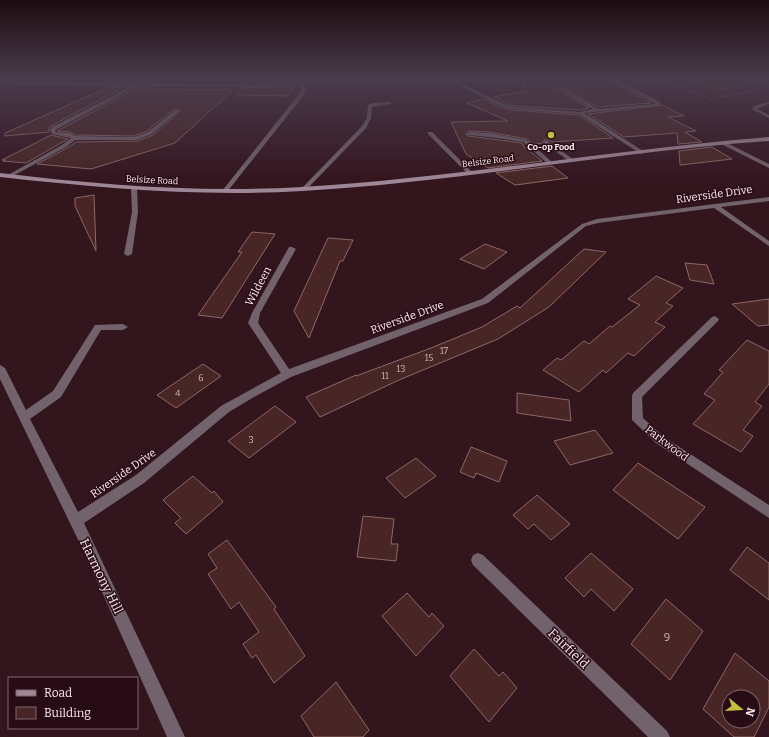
<svg xmlns="http://www.w3.org/2000/svg" width="769" height="737" font-family="Bitter,serif">
<style>
.green{fill:#52392f}
.building{fill:#472625;stroke:#8e6866;fill-rule:evenodd}
.lines{fill:none;stroke-linecap:round;stroke-linejoin:round}
.path{stroke:#91787f;stroke-width:1;stroke-dasharray:1.5 1.5;stroke-linecap:butt}
.lane{fill:#71626b;fill-rule:evenodd}
.street{fill:#71626b;fill-rule:evenodd}
.secondary{fill:#a08796;fill-rule:evenodd}
.poi-dot{fill:#c1be40;stroke:#280c15;stroke-width:1.5}
.labels{text-anchor:middle;stroke-width:3;stroke-linejoin:round;paint-order:stroke}
.far-poi-label{font-size:9px;font-weight:bold;fill:#fdebef;stroke:#280c15}
.far-street-label{font-size:9px;fill:#fdebef;stroke:#280c15}
.number-label{font-size:9px;fill:#d0babc}
.street-label{font-size:11px;fill:#fdebef;stroke:#280c15}
.near-number-label{font-size:11px;fill:#d0babc}
.near-street-label{font-size:13px;fill:#fdebef;stroke:#280c15}
</style>
<rect width="100%" height="100%" fill="#33151e"/>
<!-- green -->
<path class="green" d="M675,78H769V82L717,91Z"/>
<!-- building -->
<path class="building" d="M129,78H165L160,82H121Z
M250,78L277,79L303,78L301,80L246,83Z
M540,78H607L651,103L598,107L559,85L557,89L589,108L580,110L513,106L494,97L525,91L523,79Z
M296,86L287,96L236,95L242,88Z
M109,87H124L51,126L49,129V132L5,136V133Z
M135,88H153L151,89L233,90L175,143L91,169L37,164L67,148L76,142L138,141L153,135L180,111L174,109L147,131L134,136L75,135L70,132L57,131L119,98Z
M484,99L497,106L511,110L579,115L613,138L552,142L549,140H544L543,143L534,144L527,139L489,132L469,131L466,134L468,136L522,143L524,145H522L542,161L488,168L466,154L451,122L508,121L467,103Z
M662,105L684,116L668,117L696,131L685,132L702,142L678,144L677,133L624,137L588,114Z
M51,135L68,139L26,163L3,161L5,160H2Z
M712,147L732,159L680,165L679,151Z
M552,166L568,178L515,185L496,173Z
M94,195L96,251L75,206V198Z
M252,232L275,234L222,318L198,315L242,252H238Z
M328,238L353,240L343,261H340L309,338L294,311Z
M485,244L507,252L484,269L460,259Z
M584,249L606,252L549,307L498,339L399,380L320,417L306,397L356,375V376L431,348L482,327L517,306L520,308Z
M685,263L707,265L714,284L690,280Z
M656,276L683,288L666,303L673,306L655,322L665,327L634,356L628,353L606,373L603,370L579,392L543,370L557,358L561,360L584,341L589,344L610,326L612,327L640,305L628,299Z
M769,299V325L758,326L732,304Z
M747,340L769,351V384L755,402L762,406L743,430L753,436L741,452L693,424L715,400L704,394L723,372L719,370Z
M203,364L221,376L176,408L157,395Z
M517,393L569,400L571,421L517,413Z
M275,406L296,422L249,458L228,441Z
M595,430L613,453L570,465L554,441Z
M471,447L507,461L499,482L476,473L474,478L460,472Z
M416,458L436,476L405,498L386,478Z
M638,463L705,507L678,539L613,490Z
M193,476L212,493L214,491L223,502L186,534L175,523L181,518L163,500Z
M537,495L570,524L551,540L534,524L528,529L513,515Z
M363,516L394,519L391,544H398L396,561L357,557Z
M227,540L276,607L274,609L305,656L274,683L256,655L252,658L243,644L259,632L239,602L231,609L208,574L217,568L208,554Z
M747,547L769,563V600L730,570Z
M591,553L633,589L614,611L591,589L584,597L565,578Z
M407,593L429,617L432,613L444,626L416,656L382,616Z
M666,599L703,631L670,680L631,644Z
M474,649L499,676L503,672L517,688L489,722L450,676Z
M735,653L769,681V707L754,737H734L703,709ZM729,697H753V721H729Z
M336,682L369,730L363,737H314L301,716Z"/>
<g class="lines">
<!-- path -->
<path class="path" d="M655,78L711,99L769,87"/>
<!-- lane -->
<path class="lane" d="M470,132L489,133L527,140L552,162L547,163L523,142L489,137L468,135L467,134Z
M544,141H548L574,160L569,161L544,143Z
M134,187L137,189L138,212L132,254L128,256L124,254L132,212L131,189Z"/>
<!-- street -->
<path class="street" d="M356,78H377L303,84L306,90L303,96L227,192L222,191L299,94L302,90L299,84L257,87L135,86L118,97L55,130L56,132L70,133L75,136L134,137L148,132L175,110L179,111L152,134L137,140H75L66,147L11,177L6,176L62,145L71,138L52,134L50,130L52,127L114,95L129,86L7,84L6,82L257,85Z
M445,78L454,80L487,78L458,82L502,103L513,107L580,112L593,109L558,88L559,86L598,109L656,104L608,78H613L660,102L661,105L584,113L643,151L644,152L641,154L579,114L511,109L498,105Z
M392,102L390,104L372,107L371,118L366,128L306,190H302V188L362,126L367,118L368,105L373,103Z
M769,102V104L757,109L769,115V118L752,109L754,106Z
M428,132H432L471,171V173H467L428,134Z
M723,141L769,164V168L721,144L720,143Z
M769,197V201L721,207L769,241V246L714,208L598,223L586,226L488,303L291,377L254,397L229,412L144,483L84,523L185,737H167L85,554L0,379V365L5,368L26,410L53,391L95,325L123,324L128,327L123,330H101L61,397L30,419L78,512L136,475L221,406L281,373L248,323L252,313L289,247H292L296,249L260,313L258,323L289,369L482,299L582,224L597,219Z
M715,316L719,319L718,321L642,397L643,418L664,437L769,505V518L656,443L632,420V396L633,393L712,317Z
M478,553L483,555L667,731L670,737H648L473,565L471,560L473,555Z"/>
<!-- secondary -->
<path class="secondary" d="M769,137V141C613,152 458,182 302,191C201,197 100,188 0,177V173C100,185 201,193 302,187C458,178 613,149 769,137Z"/>
</g>
<!-- sky -->
<linearGradient id="sky" x2="0" y2="1"><stop stop-color="#1c0c10"/><stop offset="0.43" stop-color="#4a3b4c"/><stop offset="1" stop-color="#4a3b4c" stop-opacity="0"/></linearGradient>
<rect width="769" height="181" fill="url(#sky)"/>
<!-- markers -->
<circle class="poi-dot" cx="551" cy="135" r="4"/>
<g class="labels">
<!-- far-poi labels -->
<g class="far-poi-label">
<text x="551" y="150">Co-op Food</text>
</g>
<!-- far-street labels -->
<g class="far-street-label">
<text transform="translate(488 161) rotate(-7)" y="3">Belsize Road</text>
<text transform="translate(152 180) rotate(3)" y="3">Belsize Road</text>
</g>
<!-- number labels -->
<g class="number-label">
<text x="444" y="354">17</text>
<text x="429" y="361">15</text>
<text x="401" y="372">13</text>
<text x="385" y="379">11</text>
<text x="201" y="381">6</text>
<text x="178" y="396">4</text>
<text x="251" y="443">3</text>
</g>
<!-- street labels -->
<g class="street-label">
<text transform="translate(714 194) rotate(-8)" y="4">Riverside Drive</text>
<text transform="translate(258 286) rotate(-62)" y="4">Wildeen</text>
<text transform="translate(407 317) rotate(-20)" y="4">Riverside Drive</text>
<text transform="translate(667 443) rotate(37)" y="4">Parkwood</text>
<text transform="translate(123 473) rotate(-35)" y="4">Riverside Drive</text>
</g>
<!-- near-number labels -->
<g class="near-number-label">
<text x="667" y="641">9</text>
</g>
<!-- near-street labels -->
<g class="near-street-label">
<text transform="translate(102 576) rotate(64)" y="5">Harmony Hill</text>
<text transform="translate(569 648) rotate(44)" y="5">Fairfield</text>
</g>
</g>
<!-- legend -->
<rect x="8" y="677" width="130" height="52" fill="#280c15" stroke="#7d656c"/>
<rect x="16" y="690" width="20" height="6" fill="#a08796" stroke="#7d656c"/>
<text x="44" y="697" font-size="12" fill="#fdebef">Road</text>
<rect x="16" y="707" width="20" height="12" fill="#472625" stroke="#7d656c"/>
<text x="44" y="717" font-size="12" fill="#fdebef">Building</text>
<!-- north arrow -->
<g transform="translate(741 709) rotate(108)"><circle r="19" fill="#280c15" stroke="#7d656c"/>
<path d="M0-3L7 15L0 10L-7 15Z" fill="#c1be40"/>
<text y="-6" font-size="11" font-weight="bold" text-anchor="middle" fill="#fdebef">N</text>
</g>
</svg>
